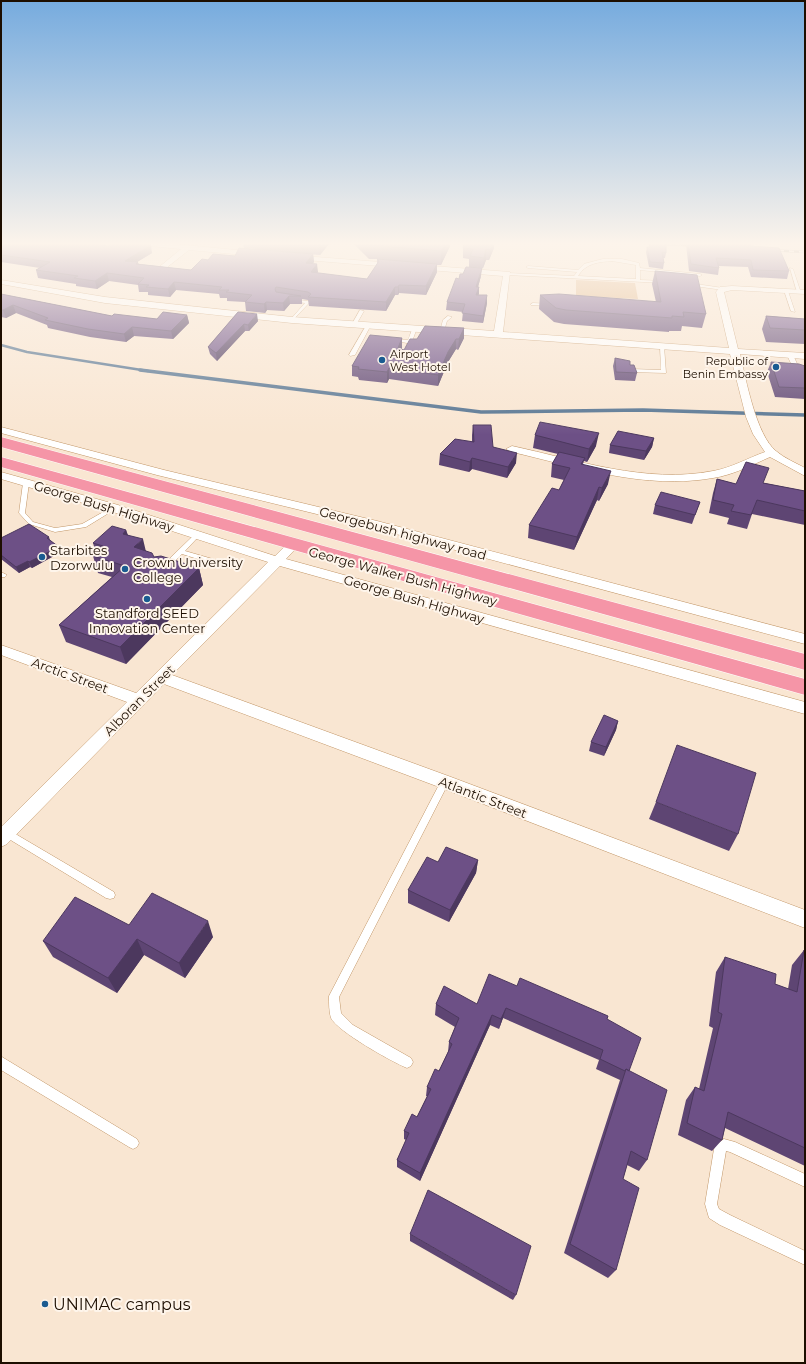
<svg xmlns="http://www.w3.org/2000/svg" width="806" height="1364" font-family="Montserrat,sans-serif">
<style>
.green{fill:#e0b281}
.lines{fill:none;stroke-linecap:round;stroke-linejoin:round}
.stream-far1{stroke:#547391;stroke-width:2.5}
.stream{stroke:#547391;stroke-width:3.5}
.lane-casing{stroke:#c29667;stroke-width:1}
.street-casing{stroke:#c29667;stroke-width:1}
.highway-casing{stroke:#fff;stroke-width:1}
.lane{fill:#fff;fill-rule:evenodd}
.street{fill:#fff;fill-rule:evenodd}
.highway{fill:#f595a7;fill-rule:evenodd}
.rail-casing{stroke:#6a5a4a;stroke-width:2.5}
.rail{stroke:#fef5eb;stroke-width:1.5;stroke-dasharray:5;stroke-linecap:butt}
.wall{fill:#5e4573}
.shaded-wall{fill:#4c385e}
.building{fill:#6d5086;stroke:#4c385e}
.poi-dot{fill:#1a5b91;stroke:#fef5eb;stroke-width:1.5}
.labels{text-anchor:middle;stroke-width:4;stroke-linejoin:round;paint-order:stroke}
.far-poi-label{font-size:11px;fill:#1d0e00;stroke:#fef5eb;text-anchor:start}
.street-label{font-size:13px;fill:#1d0e00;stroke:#fef5eb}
.poi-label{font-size:13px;fill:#1d0e00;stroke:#fef5eb;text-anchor:start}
.near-poi-label{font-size:16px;fill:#1d0e00;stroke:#fef5eb;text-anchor:start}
</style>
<rect width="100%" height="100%" fill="#f9e6d2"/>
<!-- green -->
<path class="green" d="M576,280L635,283L638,299L576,296Z"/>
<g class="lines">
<!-- stream-far1 -->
<path class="stream-far1" d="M1,345L27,352L148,371"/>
<!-- stream -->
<path class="stream" d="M140,370L481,412L643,410L805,415"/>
<defs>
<path id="lane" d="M603,259H622L639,263L640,268L700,274L702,275L700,276L640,270V280L665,281V282L663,283L507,275L505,274L507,273L574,276L577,272L528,268L526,267L528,266L578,270L584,264ZM612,261L636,265V279L578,276C586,263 599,262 612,261Z
M790,268L793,269L801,293L797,292Z
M689,283L723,288L725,289L723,290L687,285V284Z
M784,290L788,291L795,312L791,311Z
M290,299L308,301L310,302L292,321L290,320L305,303L290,301Z
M533,303L550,304L552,305L550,306L531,305V304Z
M360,310L364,311L356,325H352V324Z
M448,316L452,317L447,321L444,331H440L443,320Z
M367,324L371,325L355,355L350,356L349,355Z
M413,327L417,328L410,347H406L407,343L390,340L392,339L408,340Z
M660,345L664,346L666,373L629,372V370L631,369L661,370Z
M790,353L793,355L801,372L800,373L795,372L787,355Z
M26,481L29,483L25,513L33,522L55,528L82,524L112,507H116L117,508L86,527L55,532L29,524L19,513L23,483Z
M197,533L200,535L185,551L230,564L231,566L230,568H226L182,554L168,568H164L163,566L164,564L195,534Z
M1,572L7,575L5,577H1Z
M445,778L448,779L449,782L339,997L341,1013L353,1025L411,1058L413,1062L411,1066L407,1068C392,1062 337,1031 331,1018C329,1012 329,1003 329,996L442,779Z
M7,829L114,892L115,895L114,898L110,899L106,898L4,836L2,833L4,830Z
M2,1057L137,1139L139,1143L137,1147L133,1149L129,1147L1,1070Z
M724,1139L735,1142L805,1174V1187L730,1152L726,1151L717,1204L719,1209L730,1215L805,1251V1265L720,1225L709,1218L705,1204L714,1149L716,1145Z"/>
<path id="street" d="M145,244H175L257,252L261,254L257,256L189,250L161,272H158V268L181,249L149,246Z
M290,255L510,272L503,332L729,348L716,292L720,287L732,286L805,290V294L732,290L724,292L738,349L805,353V359L740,354C746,379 756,435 776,451C784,458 796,463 805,468V476L770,457C752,465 733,475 713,478C645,490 577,467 512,452L506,449L512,446C577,460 646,484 713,471C731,468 748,458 765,452L753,434L746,417L730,354L292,323L105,303L1,284V280L105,297L292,317L494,331L503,276L293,259L289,257Z
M1,427L164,470L377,521L805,634V644L370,527L157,475L1,433Z
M1,472L118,505L275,556L289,542H297L299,545L286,559L805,702V714L280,566L172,675L451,777L805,910V928L439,787L164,684L7,844L1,847V827L127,702L1,655V645L136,693L268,562L110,511L1,479Z"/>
<path id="highway" d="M1,437L805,654V670L1,447Z
M1,457L805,679V695L1,467Z"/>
</defs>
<!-- lane casing -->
<use href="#lane" class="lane-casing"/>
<!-- street casing -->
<use href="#street" class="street-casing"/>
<!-- highway casing -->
<use href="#highway" class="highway-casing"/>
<!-- lane -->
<use href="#lane" class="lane"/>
<!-- street -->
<use href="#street" class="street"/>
<!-- highway -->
<use href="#highway" class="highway"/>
<defs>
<path id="rail" d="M666,244L698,246
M769,250L805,252"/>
</defs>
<!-- rail casing -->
<use href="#rail" class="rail-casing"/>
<!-- rail -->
<use href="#rail" class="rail"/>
</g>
<!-- wall -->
<path class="wall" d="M1,244L152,253L137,262L139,264L191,270L208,260L235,256L313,254L314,262L312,264L318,272L317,273L367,279L377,264V259H369L354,244H450V246L441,265H437V272L426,295L399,293L398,295H395L386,311L309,306L308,300L302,299V304H290L284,311L267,310L265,313L246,311L245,302L227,301V298H220L219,294L176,290L170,297L148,295V292H139L138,285L109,281L97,289L76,286V284L38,278L36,270L40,268L1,262Z
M243,244H329L320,255L244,248Z
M649,244H666V253L665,258H663L664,263L663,269L649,267L646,252L647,247H649Z
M686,244H751V246L789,271L787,279L751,277L748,267L719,266V268L718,275L689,271Z
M463,248H494L489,260H486L483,268L469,267V259L463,258Z
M655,271L706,314L702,328L682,326L681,331H669V332L564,324L554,322L539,309L540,295L656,302L652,284Z
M481,276L478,287V295L487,303L483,323L462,321L463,312L446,310L447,302Z
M1,294L112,316L157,319L187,315L189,323L173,339L134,336L126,342L90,337L48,328L47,325L16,313L6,318L1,317Z
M238,312L258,321L249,331H245L217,361L210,354L208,347Z
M766,316L805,319V344L766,342L762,329Z
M464,328V338L458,350L456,349L448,362L438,386L389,379L387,383L359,380L358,377L352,376V366L402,338L401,349L404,350L417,339Z
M615,358L630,365L637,373L635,381L615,380L613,366Z
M771,362L805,366V399L775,397L767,372Z
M473,425L493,447L516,463L507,478L472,469L469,472L439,465L440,454L472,442V435Z
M535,435L596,446L587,462L584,461L583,464L608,484L599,501L597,500L574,550L528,538L529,525L559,490L564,480L551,477L552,464L558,454L533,448Z
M654,438L652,447L644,460L609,453L610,445Z
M717,479L736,484L764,483L805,491V525L752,514L747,529L727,524L729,518L709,513L713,493Z
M700,502L692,524L653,514L655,505Z
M126,530L128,535L146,551L154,557L199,568L203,585L126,664L66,642L59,625L112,577L98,573L93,556L96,553L93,543Z
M49,537L50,540L61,552L32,568L30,567L19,573L1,559V538Z
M618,721L616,730L604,756L589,751L591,742Z
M656,802L738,834L729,851L649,819Z
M478,860L476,873L449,922L408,903V890L438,862Z
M129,925L213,937L185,978L144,955L117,993L53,957L43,941Z
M804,950H805V1166L725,1128L722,1140L712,1151L678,1135L686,1100L695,1087L699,1089L713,1028L709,1026L716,972L725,957L775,984L788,989L792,965Z
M517,986L607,1019L629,1071L647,1160L639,1171L627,1165L623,1179L616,1270L608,1278L564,1253L620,1080L596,1069L599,1060L503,1018L499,1029L490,1025L420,1181L397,1167V1160L406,1140L404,1139V1131L417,1117L427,1096H426L427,1087L439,1071L448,1052L449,1042L455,1027L435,1015L436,1004H477Z
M410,1234L516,1295L513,1300L410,1241Z"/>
<!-- shaded-wall -->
<path class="shaded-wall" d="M319,244H329L320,255Z
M445,244H450V246L441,265V251Z
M492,244H494V248L489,260L490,250Z
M151,245L152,253L127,268L125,261Z
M486,249V260L483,268L484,258Z
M313,254L314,262L306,271V263Z
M317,264L318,272L311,280V272Z
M437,264V272L426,295V286Z
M482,268L481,276L476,294V287Z
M107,273L109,281L97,289L95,281Z
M174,282L176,290L170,297L168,289Z
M399,285V293L398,295V287Z
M395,287V295L386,311V302Z
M479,287V294L476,302V295Z
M487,295V303L483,323V316Z
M289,296L290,304L284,311L283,303Z
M266,302L267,310L265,313L264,304Z
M13,305L16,313L6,318L3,310Z
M257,314L258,321L249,331L248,325Z
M187,315L189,323L173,339L171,331Z
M244,324L245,331L217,361L216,353Z
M132,327L134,336L126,342L124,334Z
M464,328V338L458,350L459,339Z
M402,338V348L398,359V348Z
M456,339V349L448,362L438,386V375L448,352Z
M389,368V379L387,383V372Z
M599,433L596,446L587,462L589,449Z
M654,438L652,447L644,460L646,451Z
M517,453L516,463L507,478L508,467Z
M472,458V469L469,472L470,462Z
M611,471L608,484L599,501L602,488Z
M599,487L597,500L574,550L577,537Z
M126,530L131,547L123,534Z
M143,539L147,556L134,547Z
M59,547L61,552L32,568L29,562Z
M28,561L30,567L19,573L16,567Z
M199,568L203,585L126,664L120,647Z
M618,721L616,730L604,756L606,747Z
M478,860L476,873L449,922L450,910Z
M208,921L213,937L185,978L179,963Z
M137,939L144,955L117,993L108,978Z
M506,1008L503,1018L499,1029L501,1019Z
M492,1015L490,1025L420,1181V1173Z"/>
<!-- building -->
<path class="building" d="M1,244H95L109,246L112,244H143L151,245L125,261L138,262L136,264L191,270L202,259L208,260L213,254L235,256L239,248L313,254L306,263L317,264L311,272L367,279L379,261L377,259L437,264L426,286L399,285L398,287H395L386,302L308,297L311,294L308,292L276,287L275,289L276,292L301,296H289L283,303L266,302L264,304L245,302L252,295L226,292L229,290H219L222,287L174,282L168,289L146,287L149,285L138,284L144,278L107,273L95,281L74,278L78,276L36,270L50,262L1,255Z
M367,244H445L441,251L369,245Z
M464,244H492L490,250L486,249L484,258L470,256L473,249L463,248Z
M650,244H666V253L662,252L664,263L650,262L647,247H650Z
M688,244H751V246L779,248L789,271L753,270L751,260L716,258L719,268L691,264Z
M466,267L482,268L476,287H479L476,295H487L483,316L462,313L465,304L447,302L456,278L459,279L460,274H463Z
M655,271L697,275L706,314L683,312L684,317L672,316V318L566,310L556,308L540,295L559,294L661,302Z
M1,294L112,316L114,314L157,319L163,312L187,315L171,331L132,327L124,334L88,329L45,320L48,318L13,305L3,310H1Z
M238,312L257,314L248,325L244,324L216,353L208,347Z
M766,316L805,319V330L770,328Z
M425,326L464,328L459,339H456L448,352L438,375L389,368L387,372L358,369L359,367L352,366L370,335L402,338L398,348L404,350L410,339H417Z
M615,358L630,361V365H634L637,373L616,372Z
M771,362L799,364L805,366V388L779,387Z
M540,422L599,433L589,449L535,435Z
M473,425H491L493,447L517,453L508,467L472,458L470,462L440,454L455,439L474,442Z
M618,431L654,438L646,451L610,445Z
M559,452L585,458L581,464L611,471L602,488L599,487L577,537L529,525L552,488L559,490L570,468L552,464Z
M746,462L769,468L763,483L805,491V511L757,500L751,515L731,511L734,505L713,500L717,479L736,484Z
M661,492L700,502L695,515L655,505Z
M29,524L49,537L47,538L59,547L29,562L28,561L16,567L1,555V538Z
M112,526L126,530L123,534L143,539L134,547L152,553L154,557L161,556L199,568L120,647L59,625L125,566L93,556L103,546L93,543Z
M604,715L618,721L606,747L591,742Z
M677,745L756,773L738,834L656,802Z
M446,847L478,860L450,910L408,890L427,857L438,862Z
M152,893L208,921L179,963L137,939L108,978L43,941L75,897L129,925Z
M804,950H805V1148L728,1112L722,1140L687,1123L695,1087L704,1091L722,1014L718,1012L725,957L776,974L775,984L797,992Z
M489,974L517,986L520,978L608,1016L607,1019L641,1038L629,1071L626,1069L625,1071L600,1059L603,1050L506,1008L501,1019L492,1015L420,1173L397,1160L409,1133L404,1131L412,1114L417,1117L431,1089L427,1087L435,1069L439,1071L452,1044L449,1042L459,1018L436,1004L444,986L477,1004Z
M626,1069L667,1090L647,1160L631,1151L623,1179L639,1188L616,1270L570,1244Z
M428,1190L531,1246L516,1295L410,1234Z"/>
<!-- sky -->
<linearGradient id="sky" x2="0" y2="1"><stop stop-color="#76abde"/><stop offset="0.56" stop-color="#fcf4eb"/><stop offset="1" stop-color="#fcf4eb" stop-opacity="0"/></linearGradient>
<rect width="806" height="435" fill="url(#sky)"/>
<!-- markers -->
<g class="poi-dot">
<circle cx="382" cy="360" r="4"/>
<circle cx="776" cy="367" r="4"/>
<circle cx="42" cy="557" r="4"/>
<circle cx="125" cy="569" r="4"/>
<circle cx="147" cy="599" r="4"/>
<circle cx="45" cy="1304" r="4"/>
</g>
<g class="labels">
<!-- far-poi labels -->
<g class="far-poi-label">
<text x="390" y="358">Airport<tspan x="390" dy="13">West Hotel</tspan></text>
<text x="768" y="365" text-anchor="end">Republic of<tspan x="768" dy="13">Benin Embassy</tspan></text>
</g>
<!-- street labels -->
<g class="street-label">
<text transform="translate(104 506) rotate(17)" y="5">George Bush Highway</text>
<text transform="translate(403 533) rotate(15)" y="5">Georgebush highway road</text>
<text transform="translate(403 576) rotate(15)" y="5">George Walker Bush Highway</text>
<text transform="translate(414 599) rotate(16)" y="5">George Bush Highway</text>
<text transform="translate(70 675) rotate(20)" y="5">Arctic Street</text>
<text transform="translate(139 700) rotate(-45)" y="5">Alboran Street</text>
<text transform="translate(483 797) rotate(21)" y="5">Atlantic Street</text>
</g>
<!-- poi labels -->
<g class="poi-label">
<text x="50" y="555">Starbites<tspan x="50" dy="15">Dzorwulu</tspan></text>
<text x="133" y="567">Crown University<tspan x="133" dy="15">College</tspan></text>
<text x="147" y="618" text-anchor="middle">Standford SEED<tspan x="147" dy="15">Innovation Center</tspan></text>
</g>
<!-- near-poi labels -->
<g class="near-poi-label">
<text x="53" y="1310">UNIMAC campus</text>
</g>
</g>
<!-- border -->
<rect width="806" height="1364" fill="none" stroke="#1d0e00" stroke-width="4"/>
</svg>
